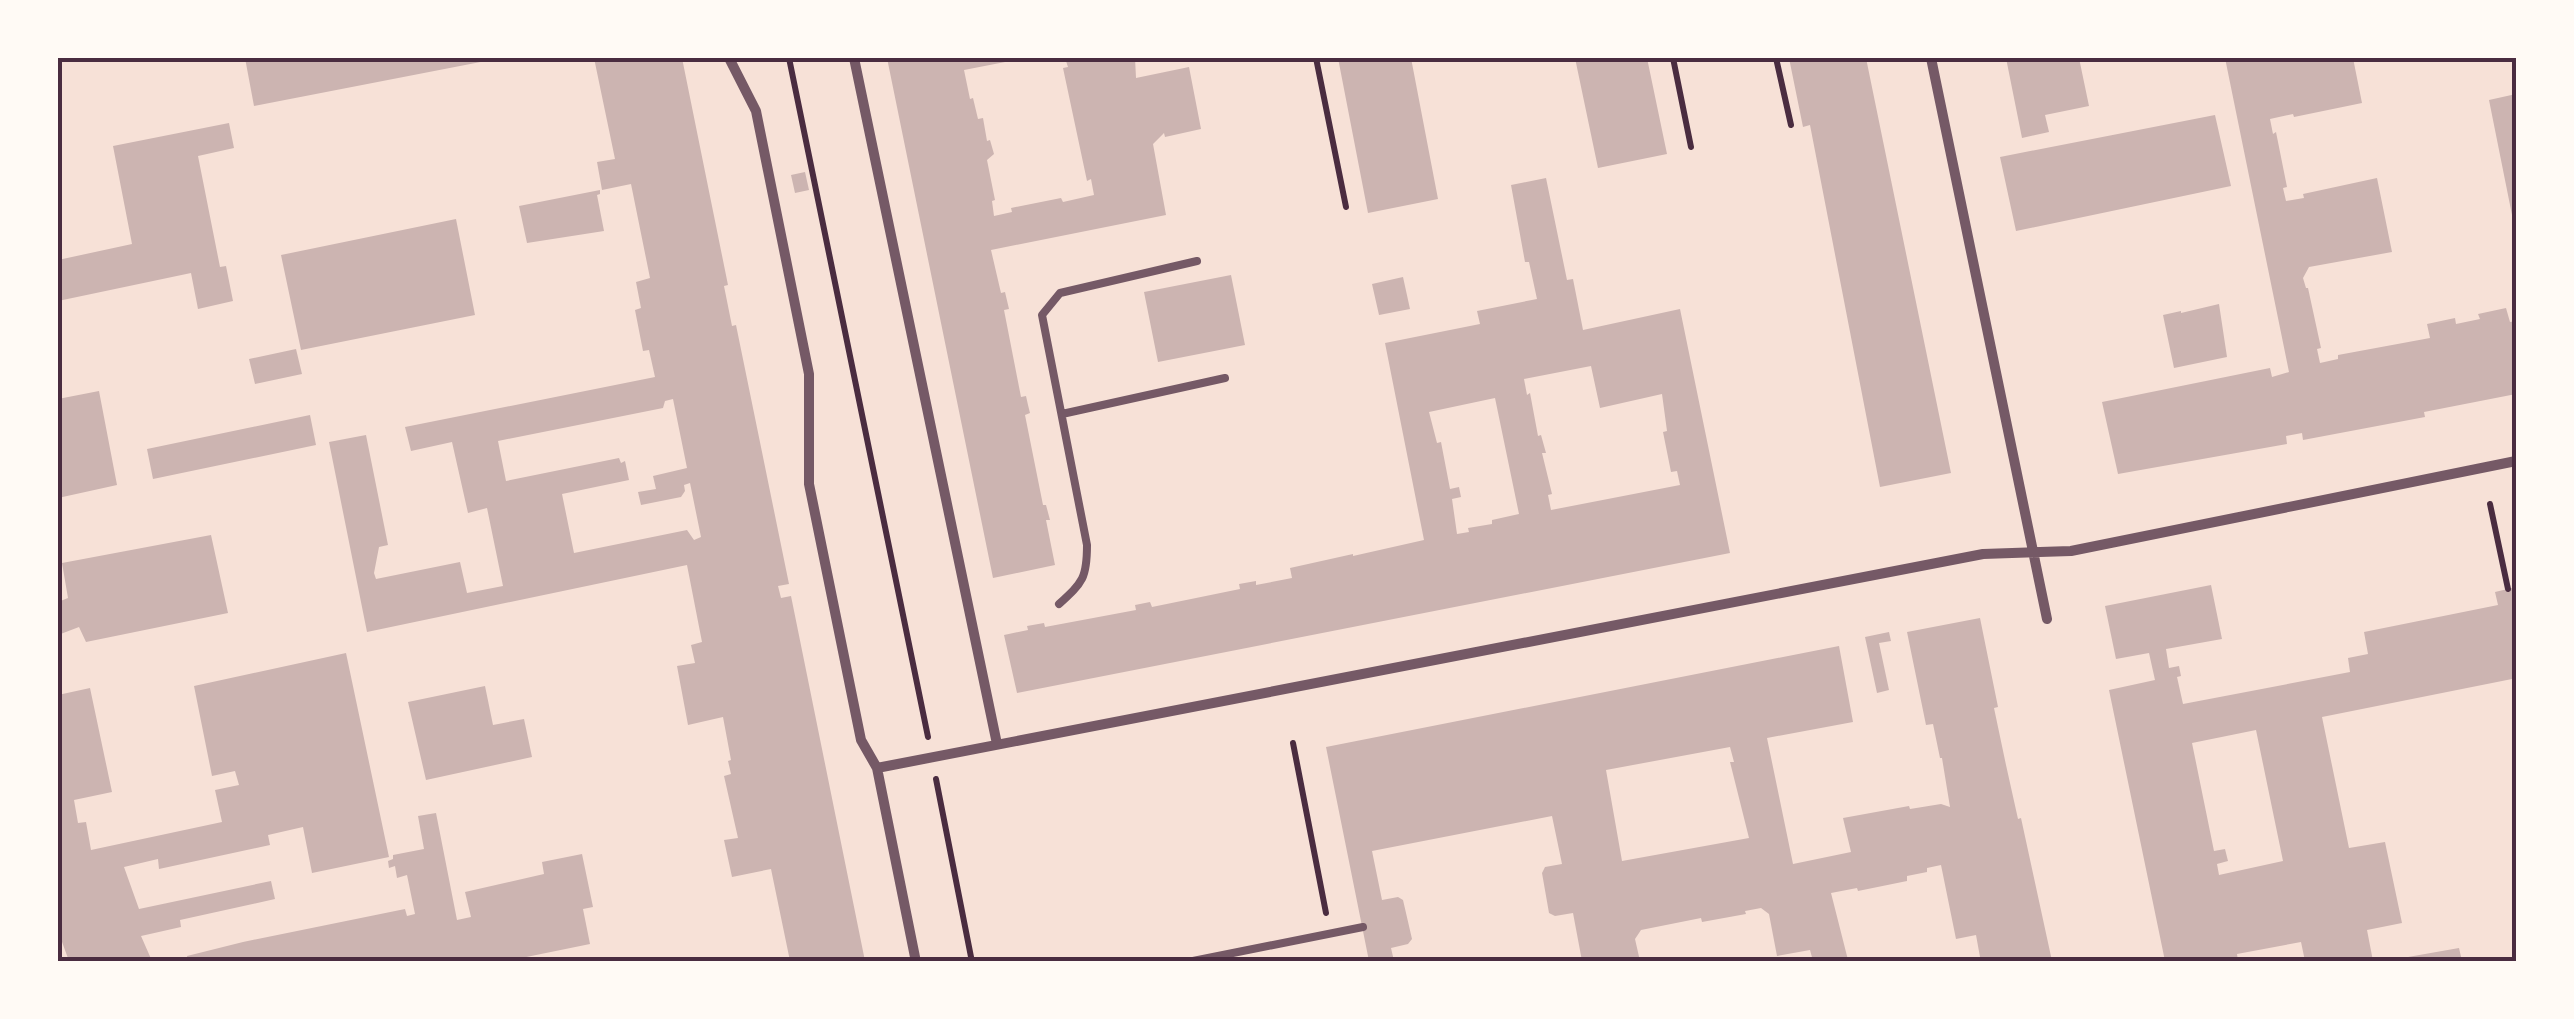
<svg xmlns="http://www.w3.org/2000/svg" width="2574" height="1019" font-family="'Source Sans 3',sans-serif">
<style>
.building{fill:#ccb4b1;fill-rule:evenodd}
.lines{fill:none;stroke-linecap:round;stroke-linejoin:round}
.path{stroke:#4a2c40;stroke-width:6}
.service{stroke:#755966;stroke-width:8}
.minor{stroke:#755966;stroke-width:10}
.neatline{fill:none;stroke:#4a2c40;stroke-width:4}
</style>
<rect width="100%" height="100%" fill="#f7e1d7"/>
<!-- building -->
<path class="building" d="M245,58H496V59L254,106Z
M594,58H682L728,285L724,286L732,326L736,325L789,584L778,586L781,598L791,596L865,961H790L771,869L732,877L724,840L738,838L724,776L731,774L728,761L731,760L723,717L688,725L677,666L695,663L691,645L702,642L687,565L367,632L329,442L366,435L388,545L379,547L374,573L376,579L460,562L467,593L503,586L487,508L468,513L452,442L411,451L405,427L655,377L649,350L643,351L635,310L641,308L636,282L650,278L631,184L602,190L597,162L615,159ZM673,399L687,468L653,476L656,489L638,492L641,505L681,497L685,491L684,485L690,483L701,537L694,540L687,530L574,553L562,494L629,480L625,461L621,463L619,458L506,481L498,441L663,408L665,401Z
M887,58H1021V59L964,70L970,99L973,98L978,119L983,118L987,141L990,140L994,154L987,160L995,200L992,201L994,216L1012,212L1011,208L1061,198L1063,202L1094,195L1091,179L1087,181L1063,68L1068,67L1065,58H1135L1136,78L1189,67L1201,129L1165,137L1164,133L1153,144L1166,215L991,250L1001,293L1005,292L1009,309L1004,310L1021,397L1026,396L1028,405L1030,413L1025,415L1043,505H1046L1050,520H1046L1055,565L993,578Z
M1338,58H1411L1438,199L1368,213Z
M1575,58H1647L1667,154L1598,168Z
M1789,58H1866L1951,473L1880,487L1810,125L1803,127Z
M2006,58H2079L2089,106L2045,115L2049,132L2022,138Z
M2225,58H2353L2362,103L2294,117L2293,114L2270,119L2273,134L2276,132L2287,187L2283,188L2286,201L2304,198L2303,194L2377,178L2392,252L2309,267L2303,278L2306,288H2308L2321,348L2317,349L2320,363L2338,359V355L2430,338L2427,324L2455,318L2456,324L2480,319L2478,314L2506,308L2510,322L2516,321V394L2424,412L2425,417L2303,440L2302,433L2286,436L2287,444L2118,474L2102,402L2270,368L2272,377L2289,372Z
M2516,94V230H2515L2489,100Z
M2215,115L2231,186L2016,231L2000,157Z
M229,123L234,148L198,156L220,267L226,266L233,301L198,309L191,273L58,301V260L132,244L113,146Z
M805,172L809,190L795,193L791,175Z
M1546,178L1567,280L1573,279L1583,330L1680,309L1730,553L1017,693L1004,635L1028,630L1027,626L1044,623L1045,627L1136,610L1135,605L1150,602L1152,607L1240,589L1239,584L1256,581V585L1292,578L1290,568L1353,554V556L1424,540L1385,343L1480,324L1477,311L1537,299L1529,262H1525L1511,185ZM1591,366L1600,408L1662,394L1667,431L1663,432L1671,472L1677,471L1680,485L1551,510L1548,495L1552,494L1542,453H1546L1541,435L1538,436L1530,393L1527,395L1524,379ZM1495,398L1519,514L1492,520V524L1468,528L1469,532L1457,534L1452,499L1461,497L1459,487L1450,489L1441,442L1437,443L1429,412Z
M600,190V194L597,195L604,231L527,243L519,206Z
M456,219L475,315L301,350L281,255Z
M1231,275L1245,345L1158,362L1144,292Z
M1403,277L1410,309L1379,315L1372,284Z
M2219,304L2227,357L2174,368L2163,315L2181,311V313Z
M296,349L302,374L255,384L249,359Z
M99,391L117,485L58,498V399Z
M310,415L316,445L153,479L147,449Z
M211,535L228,613L86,642L79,627L58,635V602L68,598L62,563Z
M2211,585L2222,639L2166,649L2169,668L2179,666L2181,676L2177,677L2183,704L2350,672L2348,658L2368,654L2364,632L2498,605L2495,592L2516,587V693L2512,679L2322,717L2349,848L2385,842L2402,923L2367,930L2373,961H2305L2301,942L2237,954L2238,961H2165L2109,690L2155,680L2149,653L2116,659L2105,606ZM2256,730L2283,861L2219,875L2217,864L2228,861L2225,849L2214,851L2192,743Z
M1980,618L1998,707L1994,708L2006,765L2018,819L2021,818L2052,961H1977L1976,958L1980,957L1976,935L1956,939L1941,865L1927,868V872L1907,876V881L1858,891L1857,888L1831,893L1848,960L1813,961L1810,950L1777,956L1769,914L1761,908L1745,911L1746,914L1702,922L1701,918L1641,930L1635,939L1640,961H1582L1573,913L1555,916L1549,913L1542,873L1545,867L1562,864L1552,816L1372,851L1382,900L1398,897L1403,900L1412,939L1408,944L1391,948L1394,961H1369L1326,747L1839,646L1853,722L1767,738L1793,864L1851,852L1843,818L1909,806L1910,809L1941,804L1950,807L1942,758H1940L1933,724L1926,725L1907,632ZM1730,747L1734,762H1730L1749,838L1622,861L1606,770Z
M1889,632L1891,641L1879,643L1889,690L1877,693L1865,637Z
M346,653L389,857L312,873L303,827L268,835L270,845L159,869L158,859L124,867L139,909L271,881L275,899L180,920L181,927L141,936L152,961H69L58,931V695L90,688L112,792L74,800L78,823L86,822L91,850L222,822L215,790L239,785L235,771L212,776L194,686Z
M485,686L493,725L524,719L532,757L426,780L408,702Z
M436,813L457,920L471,917L465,892L544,874L542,862L582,854L593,907L583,909L590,944L507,961H188L187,956L243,942L405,909L407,916L415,914L407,875L397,878L395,866L389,868L388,861L393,859V855L424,849L418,816Z
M2459,948L2462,961H2409L2408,957Z"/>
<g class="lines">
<!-- path -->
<path class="path" d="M789,58L928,737
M1316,58L1346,207
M1673,58L1691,147
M1776,58L1791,125
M2490,504L2508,589
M1293,743L1326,913
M936,779L972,962"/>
<!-- service -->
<path class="service" d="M1062,414L1225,378
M1059,604C1083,582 1087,578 1087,545L1042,315L1060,293L1197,261
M1188,962L1363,927"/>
<!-- minor -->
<path class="minor" d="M729,58L756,111L809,374V484L861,740L877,768L916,962
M854,58L997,744
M1931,58L2047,619
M877,768L1983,554L2071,551L2516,461"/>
</g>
<!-- border -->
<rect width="2574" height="1019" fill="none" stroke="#fffaf5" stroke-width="120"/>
<rect x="60" y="60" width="2454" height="899" class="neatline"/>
</svg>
